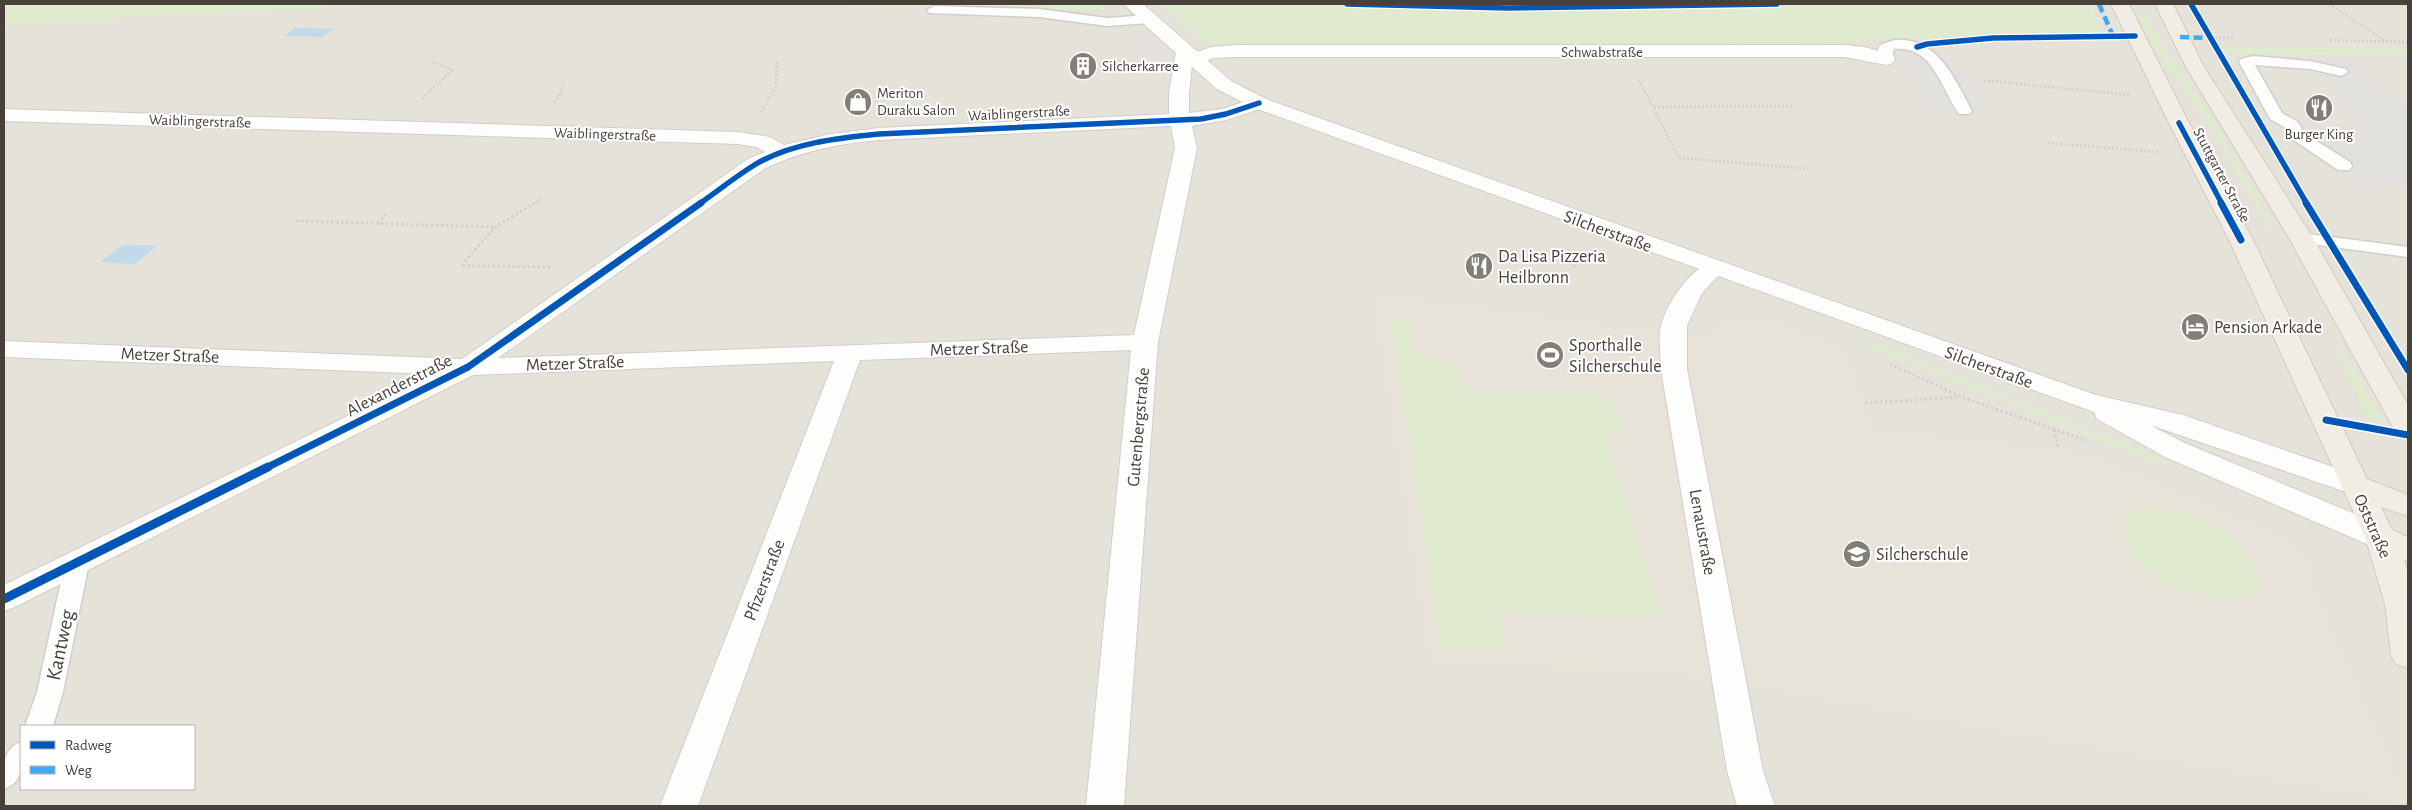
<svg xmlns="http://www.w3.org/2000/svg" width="2412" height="810" font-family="'Alegreya Sans',sans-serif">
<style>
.residential{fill:#e5e2da;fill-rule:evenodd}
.education{fill:#e8e3d8}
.green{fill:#dfeace}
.parking{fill:#e3e1dd}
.water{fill:#c0daeb}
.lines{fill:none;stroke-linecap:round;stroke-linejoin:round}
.service-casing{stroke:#d0ceca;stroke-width:3}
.minor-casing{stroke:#d0ceca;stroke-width:2}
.tertiary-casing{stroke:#d0ceca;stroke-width:2}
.primary-casing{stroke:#d3cbbb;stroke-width:2}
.path-far1{stroke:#d2d0cb;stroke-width:2.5;stroke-dasharray:2 2;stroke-linecap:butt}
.path{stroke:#d2d0cb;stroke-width:3;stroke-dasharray:2.5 2.5;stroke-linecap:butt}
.service{fill:#fdfdfc;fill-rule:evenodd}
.minor{fill:#fdfdfc;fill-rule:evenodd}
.tertiary{fill:#fdfdfc;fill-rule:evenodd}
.primary{fill:#f1ede5;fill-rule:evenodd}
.quiet{stroke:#3fa9f5;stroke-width:4.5;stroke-dasharray:9 4.5;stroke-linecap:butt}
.cycleway-far2-casing{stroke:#fff;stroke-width:8}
.cycleway-far1-casing{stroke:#fff;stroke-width:10}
.cycleway-casing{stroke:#fff;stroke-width:12}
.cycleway-far2{stroke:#0057b8;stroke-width:5.5}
.cycleway-far1{stroke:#0057b8;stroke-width:7}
.cycleway{stroke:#0057b8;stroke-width:9}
.labels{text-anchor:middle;stroke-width:4;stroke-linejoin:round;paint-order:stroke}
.far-street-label{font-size:15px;fill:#474139;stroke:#fff}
.far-poi-label{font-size:15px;fill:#474139;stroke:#fff;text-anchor:start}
.street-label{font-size:18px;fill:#474139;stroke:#fff}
.poi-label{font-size:18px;fill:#474139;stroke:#fff;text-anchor:start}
.near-street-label{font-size:21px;fill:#474139;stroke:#fff}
</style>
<rect width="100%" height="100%" fill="#f2f0ec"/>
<!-- residential -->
<path class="residential" d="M4,4H2408V806H4ZM21,726H194V789H21Z"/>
<!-- education -->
<path class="education" d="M1371,292L1707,338L1723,320L1745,317L1775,319L1848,351L1873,428L2088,453L2277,533L2292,543L2312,565L2318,595L2399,779L2406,799L2405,804L1658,671L1430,666Z"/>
<!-- green -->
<path class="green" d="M4,4H413L152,16L4,27Z
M656,4H1099L1105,10C955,6 806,7 656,4Z
M1162,4H2091L2101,31L2094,33L1994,35L1800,44L1264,43L1208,46Z
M2146,13L2171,60L2196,93L2223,136L2276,231L2269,229L2209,126L2156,50L2137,14Z
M2221,46L2408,49V57L2225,53Z
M1391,320H1408L1416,356C1452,359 1452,367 1473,394H1606L1625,431L1606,438L1661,616L1500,611L1506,651L1441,650Z
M1867,340L2169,462L2154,461L2112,445L1868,346Z
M2337,346L2342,349L2383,421L2369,419L2334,347Z
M2139,508C2188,509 2229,520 2253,567C2257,576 2262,583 2261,592C2208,607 2117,583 2124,515Z"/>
<!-- parking -->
<path class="parking" d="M1141,33L1167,61L1171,72L1162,73L1158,61L1133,35Z
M1933,47L1979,90L1984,106L1980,116L1930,114L1900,56L1904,52Z
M2311,55L2341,57L2408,106V184L2368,188L2350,177L2320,145L2366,140Z"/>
<!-- water -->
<path class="water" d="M295,28L334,29L322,37L283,36Z
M123,245L157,246L135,264L100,262Z"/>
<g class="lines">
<defs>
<path id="service" d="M934,6L1039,9L1107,18L1149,15L1156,19L1149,23L1107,26L1039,17L929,13L927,10Z
M1894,40C1937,36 1955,79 1972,111L1969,114H1959C1941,89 1933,45 1894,49L1891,62H1881L1878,48L1882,44Z
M2253,56L2310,61L2346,69L2348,72L2341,76L2310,69L2255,65L2282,113L2298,122L2304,133L2350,162L2352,166L2350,170H2338L2292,139L2286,128L2270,119L2239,62L2241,59Z
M2301,233L2408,247V257L2295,242L2292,238L2295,234Z
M77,554L86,557L89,563L63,692L53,726H25L37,692L65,563L68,557Z
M21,742C22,762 25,782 4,789C4,769 0,750 21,742Z"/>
<path id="minor" d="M1235,45H1845L1864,47L1893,55L1895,59L1893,63L1886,65L1845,57H1235L1214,58L1192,65L1189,93V113L1222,109L1259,97L1266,99L1269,103L1266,107L1226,120L1192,126L1197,148L1158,342L1124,806H1086L1131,350L860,360L698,806H660L834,361L473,375L15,607L4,611V585L433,374L4,357V341L462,359L748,159L765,152L757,147L738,144L4,121V109L738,132L770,137L784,145L831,134L879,128L1169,114V93L1176,52L1178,48H1192L1194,53L1211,47ZM1171,126L1175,148L1134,335L498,358L764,169C801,151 838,144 879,140Z
M1713,262L1722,264L1725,269L1702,293L1687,326V369L1763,771L1775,806H1737L1727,771L1661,369C1661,356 1658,339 1661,326C1666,304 1691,267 1713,262Z"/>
<path id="tertiary" d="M1124,4H1143L1231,81L1266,99L2096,395L2183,415L2365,478L2370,485L2365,492L2355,495L2150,425L2185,443L2391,529L2395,537L2391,545L2380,548L2369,545L2165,457L2097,419L2094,412L1252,107L1217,89L1151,31Z"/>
<path id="primary" d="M2111,4H2129L2189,123L2253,240L2367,479L2408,495V516L2381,507L2392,530L2408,537V561L2404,560L2408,572V668L2396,664L2391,655L2385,604L2365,537L2229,240L2169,123Z
M2155,4H2173L2204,67L2313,238L2408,405V438L2398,435L2394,429L2289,238L2186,67Z"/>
</defs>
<!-- service casing -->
<use href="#service" class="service-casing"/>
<!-- minor casing -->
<use href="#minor" class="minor-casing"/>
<!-- tertiary casing -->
<use href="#tertiary" class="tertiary-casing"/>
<!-- primary casing -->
<use href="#primary" class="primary-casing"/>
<!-- path-far1 -->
<path class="path-far1" d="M2329,4L2386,41
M2215,38H2233
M2330,40L2408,42
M1639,80L1679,158L1811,169
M1980,80L2131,95
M422,99L452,70L432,62
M551,105L561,93L563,82
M1654,107L1795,106
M761,112L776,87L777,60
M2048,143L2158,152
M533,204L542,199"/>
<!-- path -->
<path class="path" d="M535,203L495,227L461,266L553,267
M296,221L495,227
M378,223L386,214
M1573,267L1588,252
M1890,364L1962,397L2087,441
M1865,403L1959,397
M2054,430L2059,449"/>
<!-- service -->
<use href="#service" class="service"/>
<!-- minor -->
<use href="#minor" class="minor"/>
<!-- tertiary -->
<use href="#tertiary" class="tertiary"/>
<!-- primary -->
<use href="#primary" class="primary"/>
<!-- quiet -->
<path class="quiet" d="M2099,4L2113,36
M2180,37L2209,38"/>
<defs>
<path id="cycleway-far2" d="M1347,4L1508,8L1777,4
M2191,4L2307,204
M1917,47L1927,44L1993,38L2135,36
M2179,123L2222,204
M699,204C718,191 736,176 756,164C792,143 838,138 879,134L1201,119L1226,114L1259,103"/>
<path id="cycleway-far1" d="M2221,203L2241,240
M2306,203L2408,370
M2326,420L2408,435
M266,468L468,367L701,203"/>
<path id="cycleway" d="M4,599L268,467"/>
</defs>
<!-- cycleway-far2 casing -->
<use href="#cycleway-far2" class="cycleway-far2-casing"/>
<!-- cycleway-far1 casing -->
<use href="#cycleway-far1" class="cycleway-far1-casing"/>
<!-- cycleway casing -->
<use href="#cycleway" class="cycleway-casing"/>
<!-- cycleway-far2 -->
<use href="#cycleway-far2" class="cycleway-far2"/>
<!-- cycleway-far1 -->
<use href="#cycleway-far1" class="cycleway-far1"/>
<!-- cycleway -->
<use href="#cycleway" class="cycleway"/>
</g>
<!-- icons -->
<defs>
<symbol id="building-disc" viewBox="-11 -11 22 22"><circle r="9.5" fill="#837e78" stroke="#fff"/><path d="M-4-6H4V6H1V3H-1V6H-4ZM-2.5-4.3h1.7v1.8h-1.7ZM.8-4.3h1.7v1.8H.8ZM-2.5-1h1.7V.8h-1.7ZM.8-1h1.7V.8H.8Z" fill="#fff"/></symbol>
<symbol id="shop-disc" viewBox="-11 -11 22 22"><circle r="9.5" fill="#837e78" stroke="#fff"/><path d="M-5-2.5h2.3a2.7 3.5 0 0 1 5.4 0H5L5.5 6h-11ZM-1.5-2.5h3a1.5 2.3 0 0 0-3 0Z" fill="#fff"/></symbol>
<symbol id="restaurant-disc" viewBox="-11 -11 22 22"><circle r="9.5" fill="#837e78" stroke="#fff"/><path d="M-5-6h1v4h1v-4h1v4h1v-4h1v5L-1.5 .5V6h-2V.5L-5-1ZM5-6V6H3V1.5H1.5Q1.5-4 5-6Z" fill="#fff"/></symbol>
<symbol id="hotel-disc" viewBox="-11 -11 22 22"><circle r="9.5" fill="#837e78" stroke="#fff"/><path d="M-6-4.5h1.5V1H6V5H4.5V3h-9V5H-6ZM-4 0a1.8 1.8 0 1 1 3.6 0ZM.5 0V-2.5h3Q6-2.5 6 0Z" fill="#fff"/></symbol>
<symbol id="stadium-disc" viewBox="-11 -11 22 22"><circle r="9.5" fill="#837e78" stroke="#fff"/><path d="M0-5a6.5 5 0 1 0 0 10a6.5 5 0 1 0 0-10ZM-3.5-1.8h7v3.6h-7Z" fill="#fff"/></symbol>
<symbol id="school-disc" viewBox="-11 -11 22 22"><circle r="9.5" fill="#837e78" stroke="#fff"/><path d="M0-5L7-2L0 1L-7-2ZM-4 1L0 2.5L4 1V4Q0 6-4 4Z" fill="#fff"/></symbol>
</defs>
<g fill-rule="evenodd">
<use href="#building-disc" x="1067" y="50" width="32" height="32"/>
<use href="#shop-disc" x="842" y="86" width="32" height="32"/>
<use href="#restaurant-disc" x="2303" y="92" width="32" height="32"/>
<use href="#restaurant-disc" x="1463" y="250" width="32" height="32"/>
<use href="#hotel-disc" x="2179" y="311" width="32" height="32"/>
<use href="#stadium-disc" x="1534" y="339" width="32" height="32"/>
<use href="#school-disc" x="1841" y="538" width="32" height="32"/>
</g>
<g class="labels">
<!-- far-street labels -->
<g class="far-street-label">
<text x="1602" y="57">Schwabstraße</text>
<text transform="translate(1019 113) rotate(-3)" y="5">Waiblingerstraße</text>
<text transform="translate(200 121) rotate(2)" y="5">Waiblingerstraße</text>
<text transform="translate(605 134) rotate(2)" y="5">Waiblingerstraße</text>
<text transform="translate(2222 175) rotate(62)" y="5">Stuttgarter Straße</text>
</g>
<!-- far-poi labels -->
<g class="far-poi-label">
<text x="1102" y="71">Silcherkarree</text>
<text x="877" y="98">Meriton<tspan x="877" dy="17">Duraku Salon</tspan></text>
<text x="2319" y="139" text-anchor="middle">Burger King</text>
</g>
<!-- street labels -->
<g class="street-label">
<text transform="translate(1608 231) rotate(20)" y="6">Silcherstraße</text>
<text transform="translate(979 348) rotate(-2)" y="6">Metzer Straße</text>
<text transform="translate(170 355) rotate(2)" y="6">Metzer Straße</text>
<text transform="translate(575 363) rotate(-2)" y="6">Metzer Straße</text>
<text transform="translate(1989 367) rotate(20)" y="6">Silcherstraße</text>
<text transform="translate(399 385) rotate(-27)" y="6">Alexanderstraße</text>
<text transform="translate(1138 427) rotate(-85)" y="6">Gutenbergstraße</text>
<text transform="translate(2373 526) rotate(66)" y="6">Oststraße</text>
<text transform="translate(1703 532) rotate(80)" y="6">Lenaustraße</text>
<text transform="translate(764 580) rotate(-69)" y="6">Pfizerstraße</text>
</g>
<!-- poi labels -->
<g class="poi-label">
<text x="1498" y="262">Da Lisa Pizzeria<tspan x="1498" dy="21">Heilbronn</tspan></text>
<text x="2214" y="333">Pension Arkade</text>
<text x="1569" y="351">Sporthalle<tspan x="1569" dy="21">Silcherschule</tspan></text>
<text x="1876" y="560">Silcherschule</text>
</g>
<!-- near-street labels -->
<g class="near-street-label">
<text transform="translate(60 645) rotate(-78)" y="7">Kantweg</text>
</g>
</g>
<!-- border -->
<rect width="2412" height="810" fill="none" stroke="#474139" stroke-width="10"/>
<!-- legend -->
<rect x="20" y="725" width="175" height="65" fill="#ffffff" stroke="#b5b3b0"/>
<rect x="30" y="741" width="25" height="8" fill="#0057b8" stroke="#b5b3b0"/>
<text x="65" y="750" font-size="15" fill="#474139">Radweg</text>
<rect x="30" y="766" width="25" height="8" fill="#3fa9f5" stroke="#b5b3b0"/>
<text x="65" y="775" font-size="15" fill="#474139">Weg</text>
</svg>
